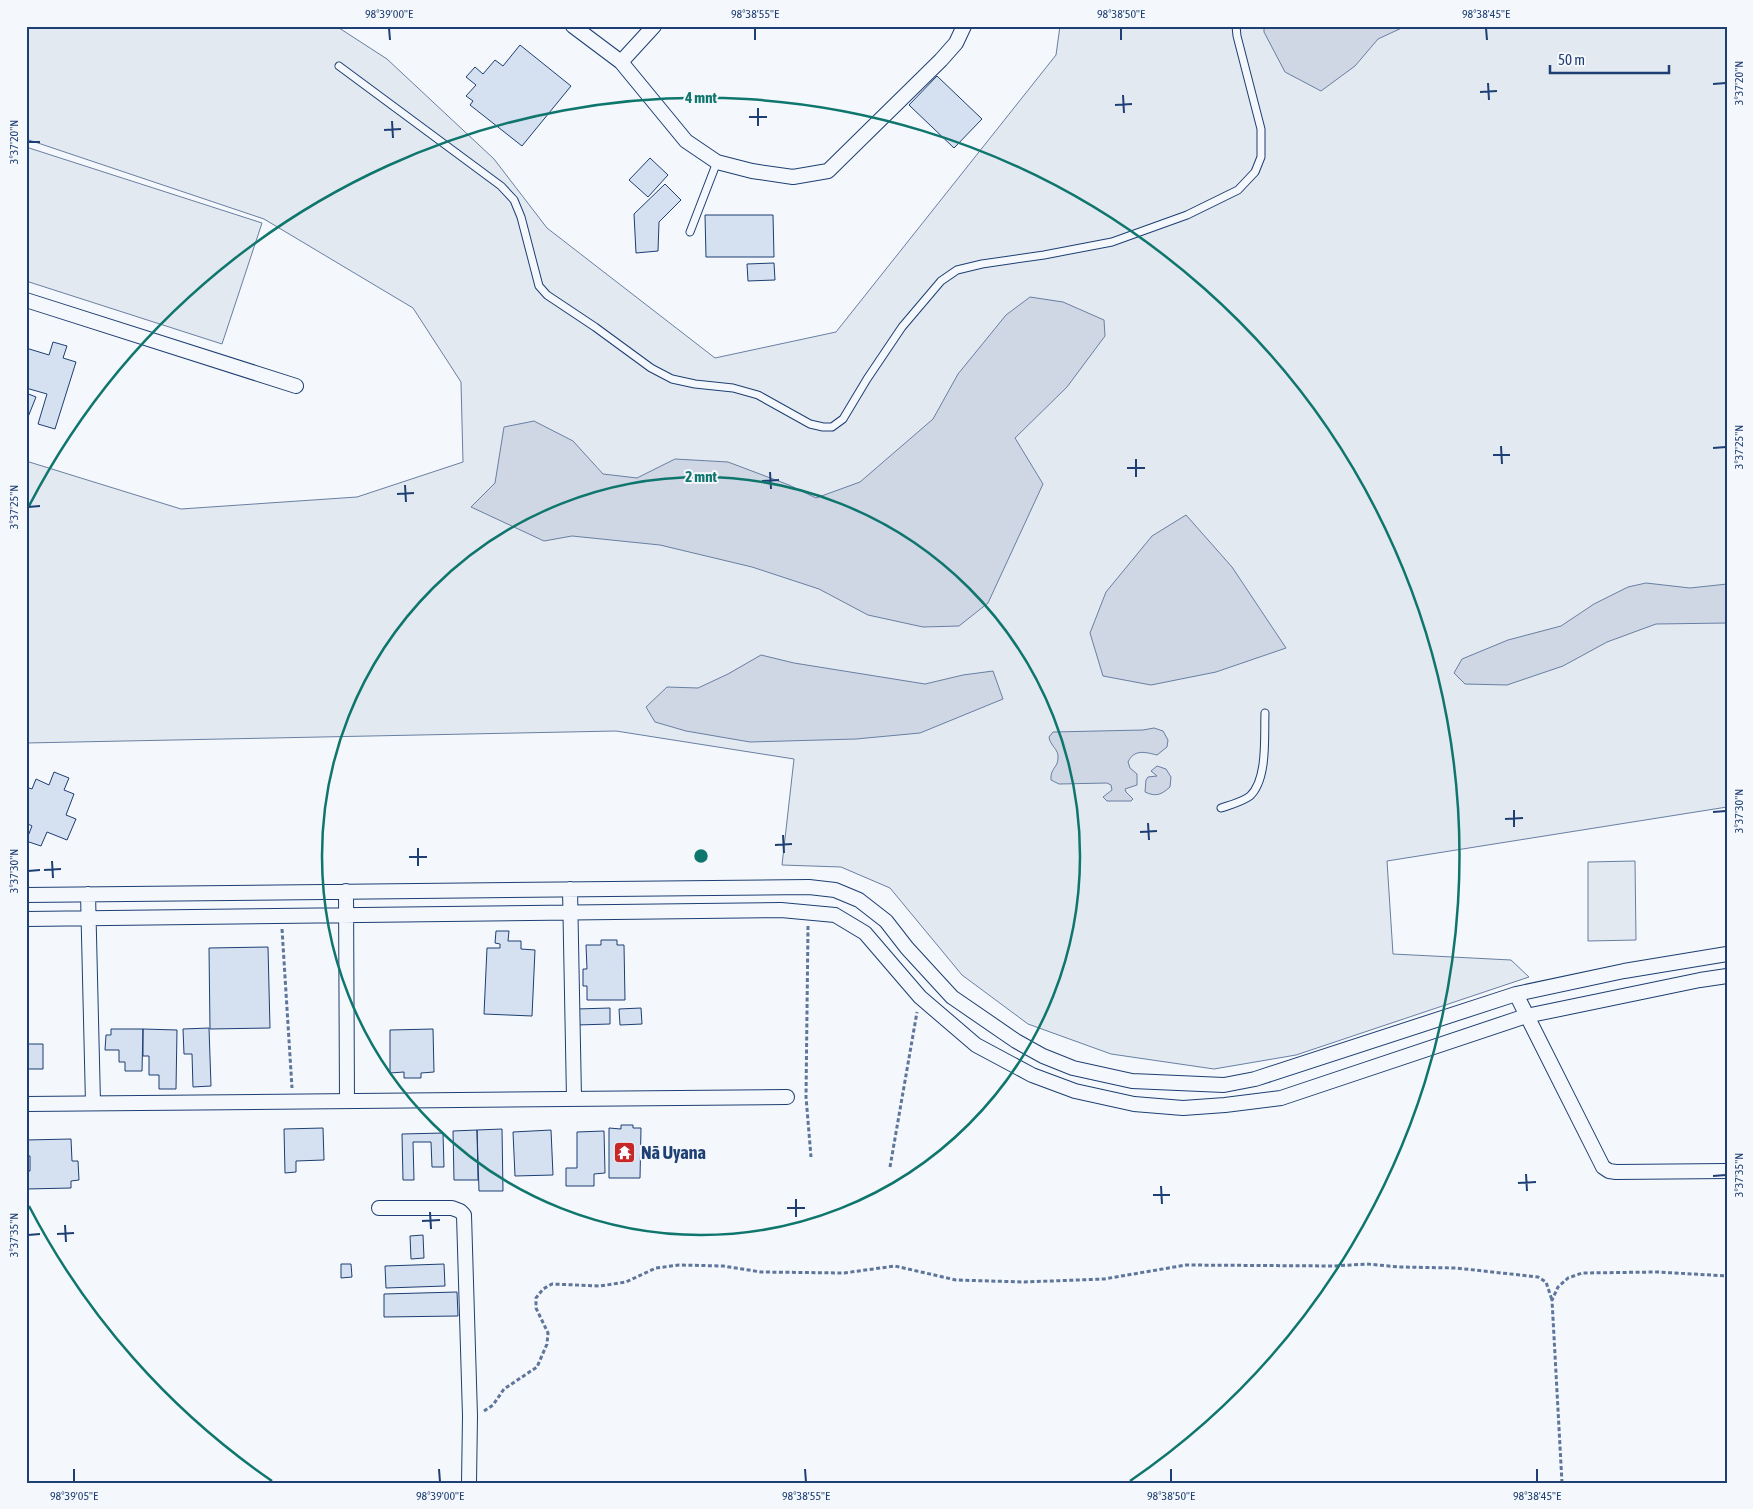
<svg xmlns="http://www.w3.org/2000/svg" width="1753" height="1509" font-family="'Asap Condensed',sans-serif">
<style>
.green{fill:#e3e9f0;stroke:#687fa3}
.water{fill:#cfd7e4;stroke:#687fa3}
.building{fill:#d5e0f0;stroke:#1d3f73}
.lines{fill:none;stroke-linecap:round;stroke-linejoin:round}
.lane-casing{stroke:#1d3f73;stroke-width:9}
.street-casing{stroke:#1d3f73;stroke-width:16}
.path{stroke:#5e769c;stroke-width:3;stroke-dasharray:4 2.5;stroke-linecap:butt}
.lane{stroke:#f4f7fb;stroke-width:7}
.street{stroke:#f4f7fb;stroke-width:14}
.ticks{fill:none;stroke:#1d3f73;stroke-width:2}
.ring{fill:none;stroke:#0f766e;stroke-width:2.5}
.labels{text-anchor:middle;stroke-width:4;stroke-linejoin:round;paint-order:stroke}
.poi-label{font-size:18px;font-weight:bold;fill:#1d3f73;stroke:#f4f7fb;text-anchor:start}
.centre{fill:#0f766e;stroke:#f4f7fb;stroke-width:2.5}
.ring-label{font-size:15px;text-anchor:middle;font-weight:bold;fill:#0f766e;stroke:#f4f7fb;stroke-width:4;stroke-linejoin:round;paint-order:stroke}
.neatline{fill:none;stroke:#1d3f73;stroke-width:2}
.ticks-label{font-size:12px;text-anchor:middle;fill:#1d3f73}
</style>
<rect width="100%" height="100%" fill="#f4f7fb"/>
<!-- green -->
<path class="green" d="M26,26H336L387,59L494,159L547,228L715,358L836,332L1056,55L1060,26H1727V807L1387,861L1393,954L1511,960L1529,977L1296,1055L1214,1069L1111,1054L1028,1024L962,975L890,888L841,867L782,865L794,759L616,731L26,743V461L181,509L357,497L463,462L461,382L413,308L264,219L26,139Z
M26,147L262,223L222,344L26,281Z
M1635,861L1636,940L1588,941V862Z"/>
<!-- water -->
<path class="water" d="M1264,26H1406L1378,39L1355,66L1321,91L1285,72L1264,32Z
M1030,297L1063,302L1104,320L1105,336L1067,387L1015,438L1043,484L988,603L959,626L923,627L868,615L819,589L752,567L660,545L572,536L544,541L471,507L495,483L504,427L534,421L573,441L603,474L637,478L675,459L728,462L789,485L816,498L860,482L933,419L958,374L1006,315Z
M1186,515L1232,567L1286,648L1216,672L1151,685L1103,676L1090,633L1106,592L1152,536Z
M1646,583L1690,588L1727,584V623L1656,624L1607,642L1563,666L1507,685L1465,684L1454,673L1462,659L1508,640L1561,626L1594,604L1628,587Z
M761,655L794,663L925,684L963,675L993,671L1003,699L920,733L856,739L750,742L686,731L655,722L646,707L667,687L698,688L728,674Z
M1154,728L1163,731L1168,740L1167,747L1157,755C1145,752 1134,749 1128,762L1130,768L1137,774V785L1125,789L1126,792L1133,799L1131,801H1107L1103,797L1112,790L1111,785L1107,783L1059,784L1051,780C1050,768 1058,768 1058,758C1059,749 1050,746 1049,737L1053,732L1143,730Z
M1157,766L1166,769L1171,777L1170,787C1161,795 1156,797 1145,792L1146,780L1148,777L1157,776L1151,771Z"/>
<!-- building -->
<path class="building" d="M520,45L571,86L522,146L470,105L473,101L466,96L476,85L466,77L475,67L483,74L495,60L503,66Z
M937,76L982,119L954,148L909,105Z
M650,158L668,175L648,197L629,180Z
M665,184L681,200L659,222L658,251L636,253L634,214Z
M705,215H773L774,257H706Z
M774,263L775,280L748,281L747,264Z
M53,342L67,346L63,358L76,362L55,429L38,424L47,394L26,388V348L49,355Z
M26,393L36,397L26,422Z
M54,772L69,778L64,790L74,794L66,815L76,819L67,840L47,832L41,846L26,841L32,826L26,823V787L32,789L36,779L49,785Z
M496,931H509L508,941H521V949L535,950L532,1016L484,1014L487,948H500V944L495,943Z
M601,940H617V945H624L625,1000H587V986H583V969H587L586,945H601Z
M268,947L270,1028L210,1029L209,948Z
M610,1008V1024L577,1025V1009Z
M641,1008L642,1024L620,1025L619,1009Z
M209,1028L211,1086L193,1087L192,1054H184L183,1029Z
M111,1029H143L142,1071H125V1062H119V1050H105L106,1035H111Z
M143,1029L177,1030L176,1089H159V1075H149V1056H143Z
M433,1029L434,1072L421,1073V1078H404V1072L390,1073V1030Z
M26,1044H43V1069H26Z
M621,1125H633V1128H641L640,1178H609V1128L621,1129Z
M323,1128L324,1160L296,1161V1172L285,1173L284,1129Z
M502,1129L503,1191H479L477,1130Z
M477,1130L478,1180H454L453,1131Z
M551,1130L553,1175L515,1176L513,1132Z
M604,1131L605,1173L594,1174V1186H566V1168H577V1132Z
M443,1133L444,1167H432L431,1142H413L414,1180H403L402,1134Z
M71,1139L72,1161H78L79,1180L71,1181V1188L26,1189V1171H30V1156H26V1140Z
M423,1235L424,1258L411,1259L410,1236Z
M341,1264H351L352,1277L341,1278Z
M444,1264L445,1286L386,1288L385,1266Z
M457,1292L458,1316L384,1317V1294Z"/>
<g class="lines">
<defs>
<path id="lane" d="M339,66L501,186L514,200L521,217L539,286L547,295L595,327L651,368L672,379L695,384L733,388L758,395L810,424L823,427H832L843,419L867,379L902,327L941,281L957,270L982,264L1044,255L1112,242L1187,215L1238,190L1255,172L1261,157V129L1237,36L1236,26
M690,232L717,162
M1221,808C1230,805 1242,802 1250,796C1268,779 1264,736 1265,713"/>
<path id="street" d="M573,26L621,62L686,141L717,162L752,171L793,177L828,171L941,60L956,43L964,26
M621,62L654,26
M26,300L296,386
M570,889L574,1098
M346,891L347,1101
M88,894L93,1103
M26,895L809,887L835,890L859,900L886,921L907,948L952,997L1016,1041L1043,1056L1073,1068L1132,1081L1224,1085L1255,1079L1516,994L1624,971L1727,954
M26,919L781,910L835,915L865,933L920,997L976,1045L1032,1075L1075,1091L1134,1104L1183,1108L1225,1105L1281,1098L1526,1016L1700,980L1727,976
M1516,994L1603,1167L1609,1171L1616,1172L1727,1171
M26,1104L787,1097
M379,1208H452L460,1211L464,1215L470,1416L469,1483"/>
</defs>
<!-- lane casing -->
<use href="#lane" class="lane-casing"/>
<!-- street casing -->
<use href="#street" class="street-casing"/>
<!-- path -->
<path class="path" d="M808,926L806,1097L811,1157
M282,929L292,1088
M890,1167L917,1012
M484,1411L493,1405L504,1389L537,1367L547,1344L548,1333L536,1308V1298L543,1289L552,1284L600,1286L626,1282L656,1268L679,1265L723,1266L761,1272L844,1273L895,1266L956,1280L1024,1282L1104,1279L1186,1265L1334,1266L1367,1264L1399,1267L1456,1268L1538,1277L1546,1282L1552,1300
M1562,1483L1552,1300L1558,1287L1568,1278L1582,1273L1657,1272L1727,1276"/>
<!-- lane -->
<use href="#lane" class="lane"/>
<!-- street -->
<use href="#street" class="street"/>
</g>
<!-- ticks -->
<path class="ticks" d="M389,28L390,40M755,28V40M1121,28V40M1486,28L1487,40M1488,83L1489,100M1713,84L1726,83M1480,92L1497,91M1123,95L1124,113M1115,105L1132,104M758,108V126M749,117H767M392,121L393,138M384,130L401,129M28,142H40M1501,446L1502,464M1713,448L1726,447M1493,455H1510M1136,459V477M1127,468H1145M770,472L771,489M762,481L779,480M405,485L406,502M397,494L414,493M28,507L40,506M1514,810V827M1713,812L1726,811M1505,819L1523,818M1148,823L1149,840M1140,832L1157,831M783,835L784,853M775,845L792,844M418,848V866M409,857H427M52,861L53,878M44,870L61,869M28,871L40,870M1526,1174L1527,1191M1713,1176L1726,1175M1518,1183L1536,1182M1161,1186L1162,1204M1153,1195H1170M796,1199V1217M787,1208H805M430,1212L431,1229M422,1221L440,1220M65,1225L66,1242M57,1234L74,1233M28,1235L40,1234M74,1469V1482M439,1469L440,1482M805,1469L806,1482M1171,1469V1482M1537,1469V1482"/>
<!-- distance rings -->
<g class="ring">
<circle cx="701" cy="856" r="379"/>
<path d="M272 1481A758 758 0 0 1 29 1206M29 506A758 758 0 1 1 1130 1481"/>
</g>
<!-- icons -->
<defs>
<symbol id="temple-square" viewBox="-11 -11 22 22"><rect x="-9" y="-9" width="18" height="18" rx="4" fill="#c62828" stroke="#f4f7fb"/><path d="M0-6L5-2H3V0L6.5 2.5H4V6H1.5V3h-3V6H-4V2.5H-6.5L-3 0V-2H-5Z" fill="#fff"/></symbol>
</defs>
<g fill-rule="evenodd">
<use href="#temple-square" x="612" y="1140" width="25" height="25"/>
</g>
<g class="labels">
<!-- poi labels -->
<g class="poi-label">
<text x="641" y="1159">Nā Uyana</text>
</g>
</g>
<circle cx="701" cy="856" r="8" class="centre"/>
<g class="ring-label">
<text x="701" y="103">4 mnt</text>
<text x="701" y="482">2 mnt</text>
</g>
<!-- border -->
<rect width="1753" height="1509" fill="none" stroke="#f4f7fb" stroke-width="55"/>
<!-- scale -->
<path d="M1550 65v8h119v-8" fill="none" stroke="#1d3f73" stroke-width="2.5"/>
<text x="1558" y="65" font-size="15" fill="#1d3f73" stroke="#f4f7fb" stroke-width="4" paint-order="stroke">50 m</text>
<rect x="28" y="28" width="1698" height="1454" class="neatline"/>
<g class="ticks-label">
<text x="389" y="18">98°39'00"E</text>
<text x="755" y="18">98°38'55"E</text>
<text x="1121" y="18">98°38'50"E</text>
<text x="1486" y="18">98°38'45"E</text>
<text transform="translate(1739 83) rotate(-90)" y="4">3°37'20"N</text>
<text transform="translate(14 142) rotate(-90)" y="4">3°37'20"N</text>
<text transform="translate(1739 447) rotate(-90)" y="4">3°37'25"N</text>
<text transform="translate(14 507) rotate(-90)" y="4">3°37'25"N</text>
<text transform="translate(1739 811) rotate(-90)" y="4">3°37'30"N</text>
<text transform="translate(14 871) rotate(-90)" y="4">3°37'30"N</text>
<text transform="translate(1739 1175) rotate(-90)" y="4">3°37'35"N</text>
<text transform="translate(14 1235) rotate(-90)" y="4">3°37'35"N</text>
<text x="74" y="1500">98°39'05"E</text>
<text x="440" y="1500">98°39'00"E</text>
<text x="806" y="1500">98°38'55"E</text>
<text x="1171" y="1500">98°38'50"E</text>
<text x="1537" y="1500">98°38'45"E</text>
</g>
</svg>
